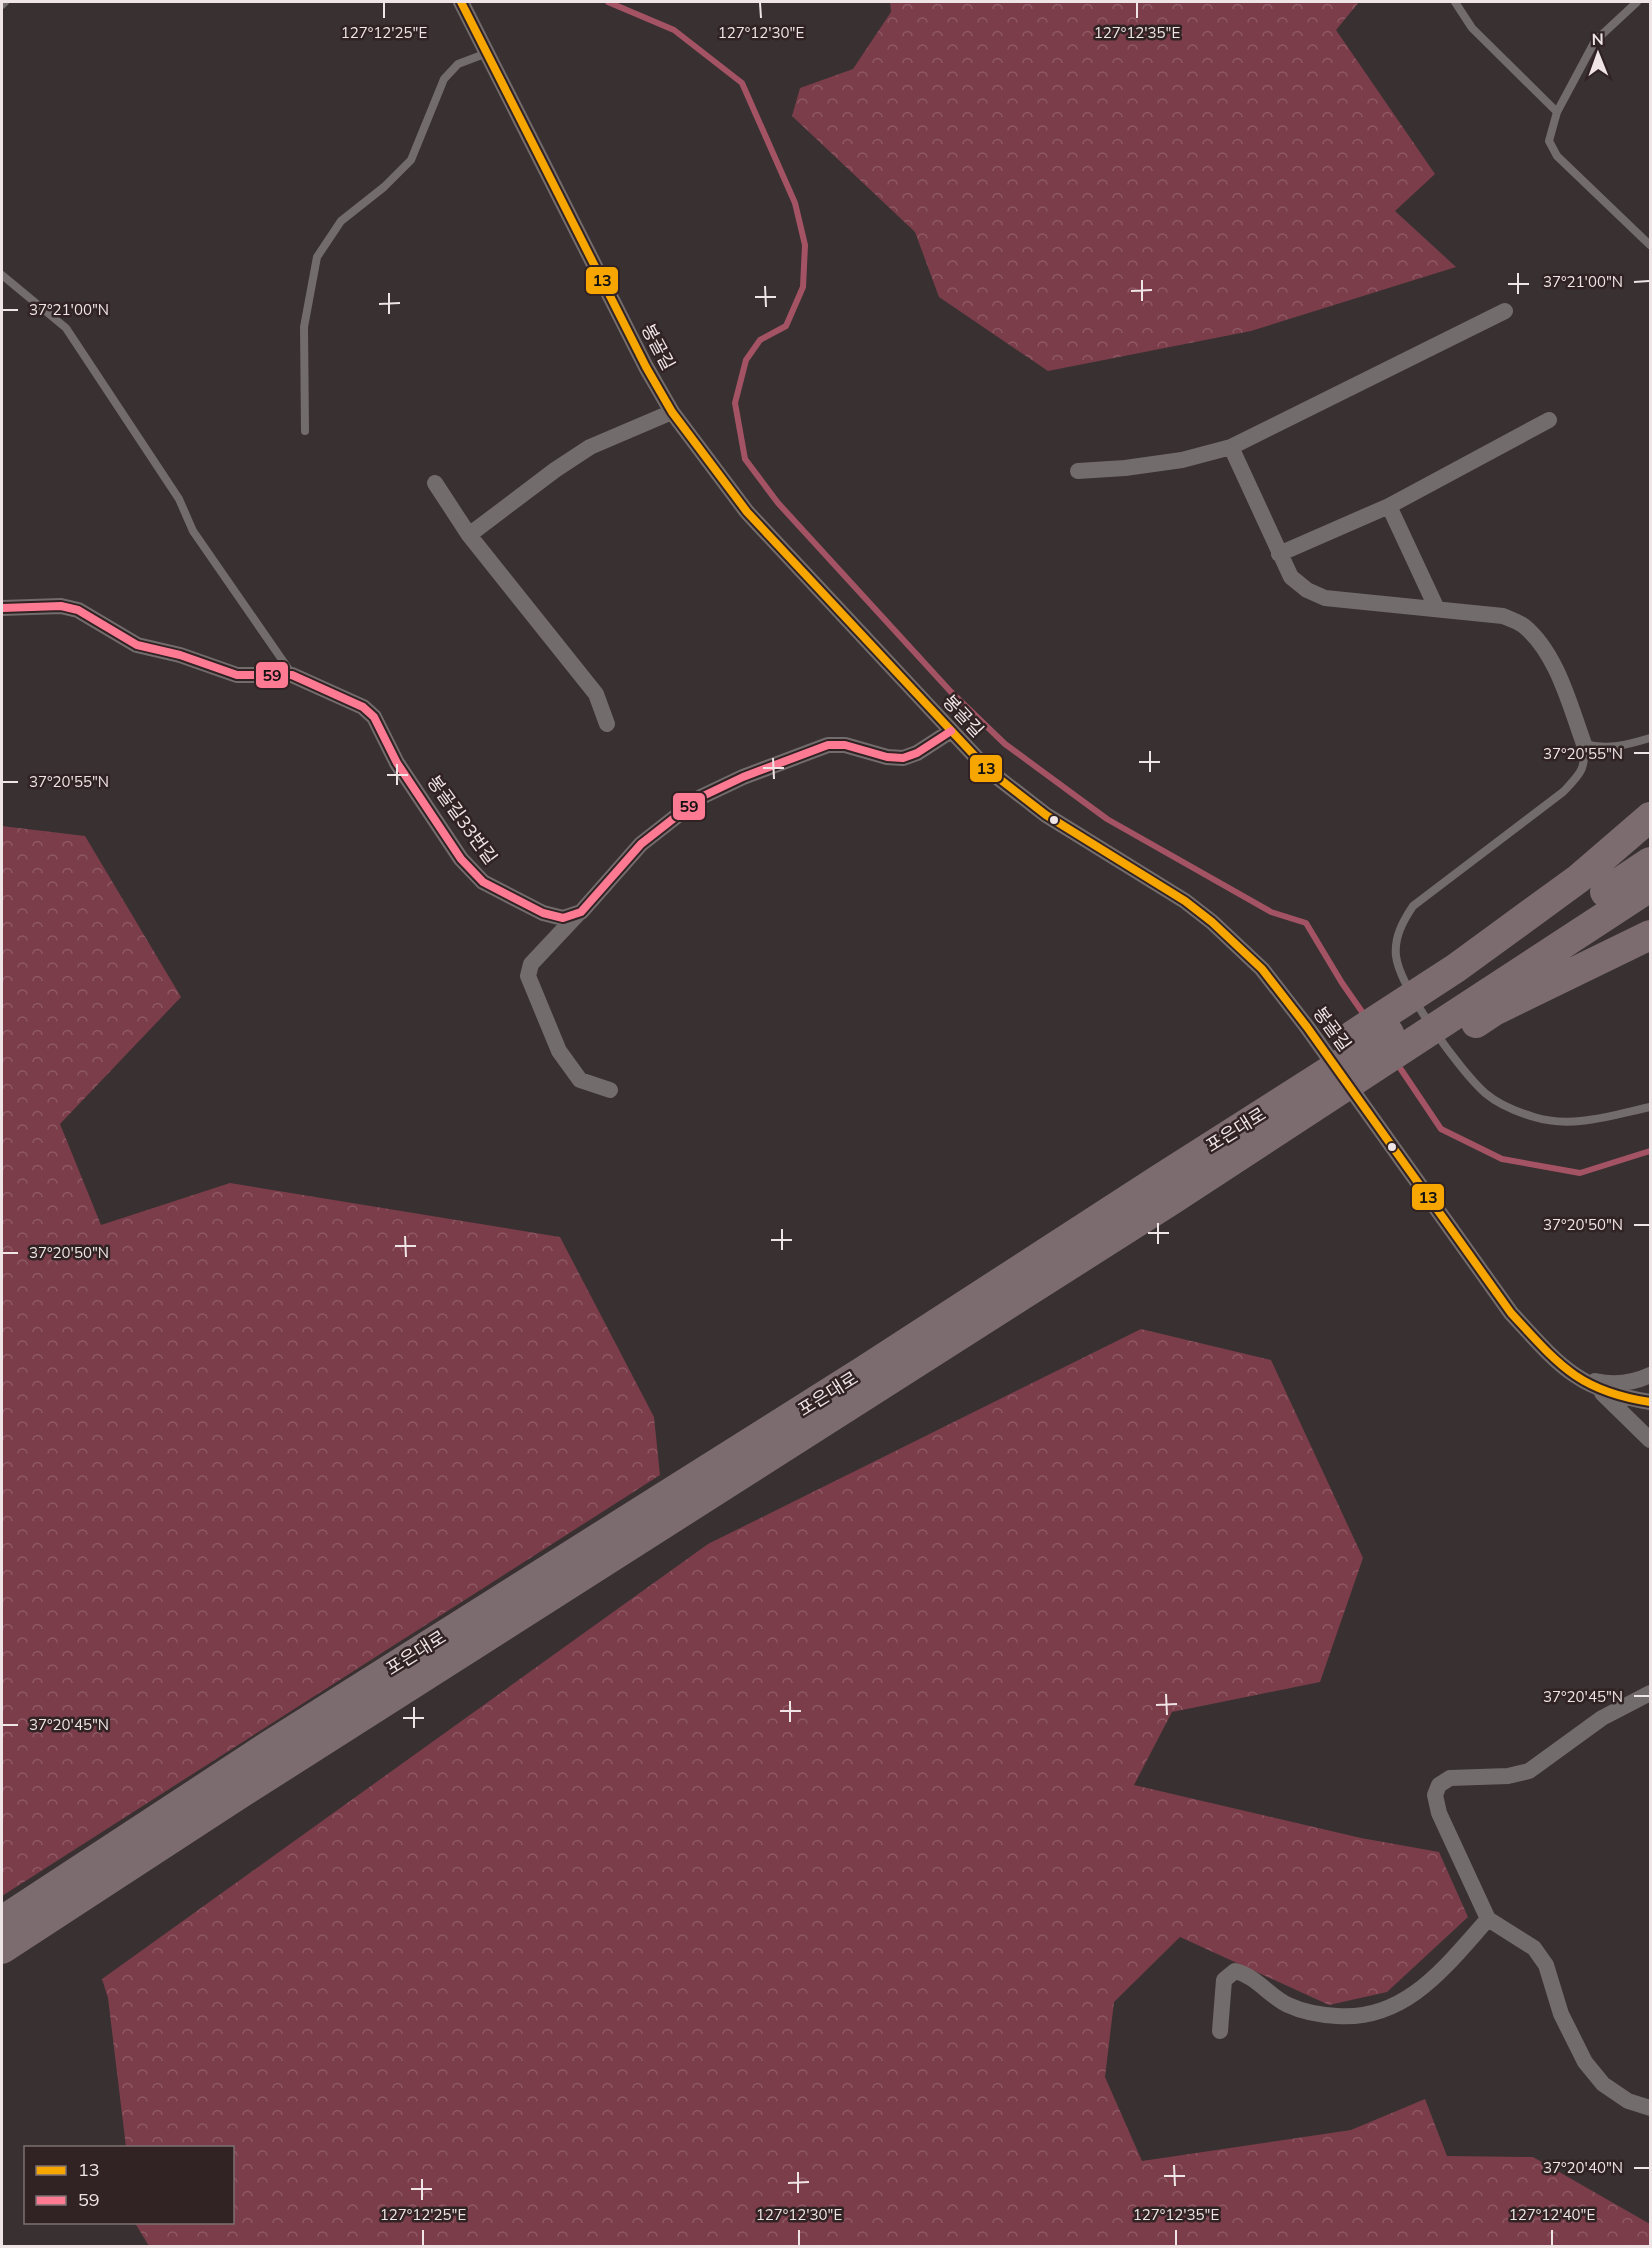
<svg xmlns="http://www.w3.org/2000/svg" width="1652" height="2248" font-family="Mulish,'Noto Sans KR',sans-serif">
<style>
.forest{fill:url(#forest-crowns)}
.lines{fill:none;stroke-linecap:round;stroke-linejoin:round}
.stream{stroke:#a45364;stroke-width:6}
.lane{stroke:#736c6c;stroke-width:8}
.street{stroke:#736c6c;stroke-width:16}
.highway{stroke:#7c6c70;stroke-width:30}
.bus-1-casing{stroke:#312224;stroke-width:12}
.bus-2-casing{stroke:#312224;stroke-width:12}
.bus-1{stroke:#f7a600;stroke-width:8}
.bus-2{stroke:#fe7a93;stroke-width:8}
.ticks{fill:none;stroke:#efe5e6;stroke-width:2}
.bus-dot{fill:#efe5e6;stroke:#312224;stroke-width:2}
.labels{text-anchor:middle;stroke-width:5;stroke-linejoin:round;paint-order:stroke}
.street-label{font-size:18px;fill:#efe5e6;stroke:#312224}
.ticks-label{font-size:15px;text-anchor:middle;fill:#efe5e6;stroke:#312224;stroke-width:5;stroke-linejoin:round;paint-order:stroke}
.line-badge{stroke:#312224;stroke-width:2}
.pale-badge-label{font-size:16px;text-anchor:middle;font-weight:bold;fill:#111}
</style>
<defs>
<pattern id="forest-crowns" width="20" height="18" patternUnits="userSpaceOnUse" patternTransform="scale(1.5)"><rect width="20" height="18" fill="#7b3d4a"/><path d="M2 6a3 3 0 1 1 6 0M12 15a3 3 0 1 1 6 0" fill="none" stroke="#8e5964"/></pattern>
</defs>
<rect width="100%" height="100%" fill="#383031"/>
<!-- forest -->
<path class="forest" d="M890,2H1359L1336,30L1435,174L1395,211L1456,267L1251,331L1048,371L939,297L915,232L792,116L800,88L853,69L891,12Z
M2,826L85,836L181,997L60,1124L101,1225L230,1183L560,1237L654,1417L660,1475L2,1896Z
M1141,1329L1271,1360L1363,1558L1320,1682L1172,1712L1134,1785L1361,1838L1439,1852L1468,1917L1387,1992L1329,2005L1180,1937L1114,2002L1105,2077L1142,2161L1351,2130L1425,2099L1447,2156L1533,2157L1650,2224V2246H149L135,2223L232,2222V2148L126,2147L108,1998L102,1979L708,1544Z"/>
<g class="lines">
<!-- stream -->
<path class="stream" d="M608,2L674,30L742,83L795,203L805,245L803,287L786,326L760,340L746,360L735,403L745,459L778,503L951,692L1005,744L1107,819L1271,912L1306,923L1342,983L1365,1016
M1396,1062L1441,1129L1502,1159L1580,1173L1650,1151"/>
<!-- lane -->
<path class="lane" d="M1455,2L1472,28L1557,112
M1637,2L1595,41L1557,112L1549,141L1557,156L1650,245
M2,5L5,2
M2,275L66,328L179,499L193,531L292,674
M305,431L304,327L317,257L341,221L384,187L411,160L444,79L458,64L487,53
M1650,738C1627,745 1608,750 1584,744C1586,770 1580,774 1563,792L1413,906C1403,921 1394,937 1396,956C1400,988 1460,1071 1485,1093C1498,1104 1517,1112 1534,1117C1572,1129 1613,1115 1650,1107"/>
<!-- street -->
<path class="street" d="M461,2L646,367L672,412L747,512L988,770L1046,815L1185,901L1212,922L1262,969L1307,1027L1511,1313C1558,1364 1578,1391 1650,1402
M1231,447L1291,577L1307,590L1325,598L1503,616C1510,619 1519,622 1524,626C1557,653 1570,706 1584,744
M1078,471L1125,468L1182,460L1231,447L1505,311
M435,483L469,535L596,694L607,724
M1389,506L1437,609
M469,535L555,470L590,447L672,412
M1279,554L1389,506L1549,420
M2,608L61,606L78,610L137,645L180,655L237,675H292L363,707L374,717L397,763L461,859L483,882L543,913L563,918L581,912L641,844L701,797L743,777L828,745H845L887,757L903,758L917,753L951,731
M578,914L531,964L528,976L559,1051L580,1080L610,1090
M1595,1381C1613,1385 1633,1383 1650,1375
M1602,1393L1650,1440
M1650,1693L1602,1718L1529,1771L1508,1776L1450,1778L1439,1785L1435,1795L1439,1813L1488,1919L1534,1948L1546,1965L1561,2014L1585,2062L1603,2084L1628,2101L1650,2108
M1220,2031L1224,1980L1235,1971C1256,1976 1269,1996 1288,2005C1303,2012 1321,2015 1337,2016C1406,2021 1446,1966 1488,1919"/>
<!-- highway -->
<path class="highway" d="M1605,892L1650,862
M1476,1023L1494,1011L1650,935
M1353,1035L1456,968L1578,879L1650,817
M2,1921L270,1745L865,1370L1158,1180L1389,1033
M2,1949L238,1795L1173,1199L1650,887"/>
<defs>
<path id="bus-1" d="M461,2L646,367L672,412L747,512L988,770L1046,815L1185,901L1212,922L1262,969L1307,1027L1511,1313C1558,1364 1578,1391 1650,1402"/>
<path id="bus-2" d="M2,608L61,606L78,610L137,645L180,655L237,675H292L363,707L374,717L397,763L461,859L483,882L543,913L563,918L581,912L641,844L701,797L743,777L828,745H845L887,757L903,758L917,753L951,731"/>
</defs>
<!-- bus-1 casing -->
<use href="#bus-1" class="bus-1-casing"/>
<!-- bus-2 casing -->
<use href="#bus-2" class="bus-2-casing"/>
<!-- bus-1 -->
<use href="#bus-1" class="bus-1"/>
<!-- bus-2 -->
<use href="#bus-2" class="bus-2"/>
</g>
<!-- ticks -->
<path class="ticks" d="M384,3V18M760,3L761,18M1137,3V18M1518,273V294M1142,280V301M1634,282L1649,281M1508,284H1529M765,286L766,307M1131,291L1152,290M389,293V314M755,297H776M379,304L400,303M3,310H18M1150,751V772M1634,753H1649M773,758L774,779M1139,762H1160M397,764V785M763,768H784M387,775H408M3,782H18M1158,1223V1244M1634,1225H1649M782,1229V1250M1148,1233H1169M405,1236L406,1257M771,1240H792M395,1246H416M3,1253H18M1166,1694L1167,1715M1634,1696H1649M790,1701V1722M1156,1705L1177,1704M414,1707V1728M780,1711H801M403,1718H424M3,1725H18M1174,2165L1175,2186M1634,2168H1649M798,2172V2193M1164,2176H1185M422,2179V2200M788,2183L809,2182M411,2189H432M423,2230V2245M799,2230V2245M1176,2230V2245M1552,2230V2245"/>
<!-- markers -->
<g class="bus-dot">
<circle cx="1054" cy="820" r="5"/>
<circle cx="1392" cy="1147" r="5"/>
</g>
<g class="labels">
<!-- street labels -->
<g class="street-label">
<text transform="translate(658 347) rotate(62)" y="6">봉골길</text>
<text transform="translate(963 716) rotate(47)" y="6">봉골길</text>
<text transform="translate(462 820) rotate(54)" y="6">봉골길33번길</text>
<text transform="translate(1332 1029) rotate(54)" y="6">봉골길</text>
<text transform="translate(1236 1130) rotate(-32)" y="6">포은대로</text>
<text transform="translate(828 1394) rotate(-32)" y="6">포은대로</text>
<text transform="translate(416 1653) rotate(-32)" y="6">포은대로</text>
</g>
</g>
<g class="ticks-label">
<text x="384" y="38">127°12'25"E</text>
<text x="761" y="38">127°12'30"E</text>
<text x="1137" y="38">127°12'35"E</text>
<text x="1583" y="287">37°21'00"N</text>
<text x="69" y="315">37°21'00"N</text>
<text x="1583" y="759">37°20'55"N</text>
<text x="69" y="787">37°20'55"N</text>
<text x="1583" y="1230">37°20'50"N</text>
<text x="69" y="1258">37°20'50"N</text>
<text x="1583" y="1702">37°20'45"N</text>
<text x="69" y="1730">37°20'45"N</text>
<text x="1583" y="2173">37°20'40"N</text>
<text x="423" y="2220">127°12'25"E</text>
<text x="799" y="2220">127°12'30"E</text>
<text x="1176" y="2220">127°12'35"E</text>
<text x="1552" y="2220">127°12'40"E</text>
</g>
<g class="line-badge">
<rect x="585" y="266" width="34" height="29" rx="6" fill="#f7a600"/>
<rect x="255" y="661" width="34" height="28" rx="6" fill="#fe7a93"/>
<rect x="969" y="754" width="34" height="29" rx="6" fill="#f7a600"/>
<rect x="672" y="792" width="34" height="29" rx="6" fill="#fe7a93"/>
<rect x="1411" y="1183" width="34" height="28" rx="6" fill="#f7a600"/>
</g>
<g class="pale-badge-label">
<text x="602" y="286">13</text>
<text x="272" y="681">59</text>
<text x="986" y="774">13</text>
<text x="689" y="812">59</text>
<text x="1428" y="1203">13</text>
</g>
<!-- border -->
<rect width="1652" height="2248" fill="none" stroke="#efe5e6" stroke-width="6"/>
<!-- legend -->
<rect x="24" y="2146" width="210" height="78" fill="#312224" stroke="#7d7072" stroke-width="1.5"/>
<rect x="36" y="2166" width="30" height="9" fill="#f7a600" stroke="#7d7072" stroke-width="1.5"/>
<text x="78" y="2176" font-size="18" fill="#efe5e6">13</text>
<rect x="36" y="2196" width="30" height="9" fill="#fe7a93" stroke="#7d7072" stroke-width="1.5"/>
<text x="78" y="2206" font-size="18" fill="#efe5e6">59</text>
<!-- north arrow -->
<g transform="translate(1598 54) rotate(359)" stroke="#312224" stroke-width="4.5" paint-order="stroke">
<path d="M0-4.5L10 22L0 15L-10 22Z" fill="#efe5e6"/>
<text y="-9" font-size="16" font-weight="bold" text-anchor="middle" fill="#efe5e6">N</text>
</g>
</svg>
